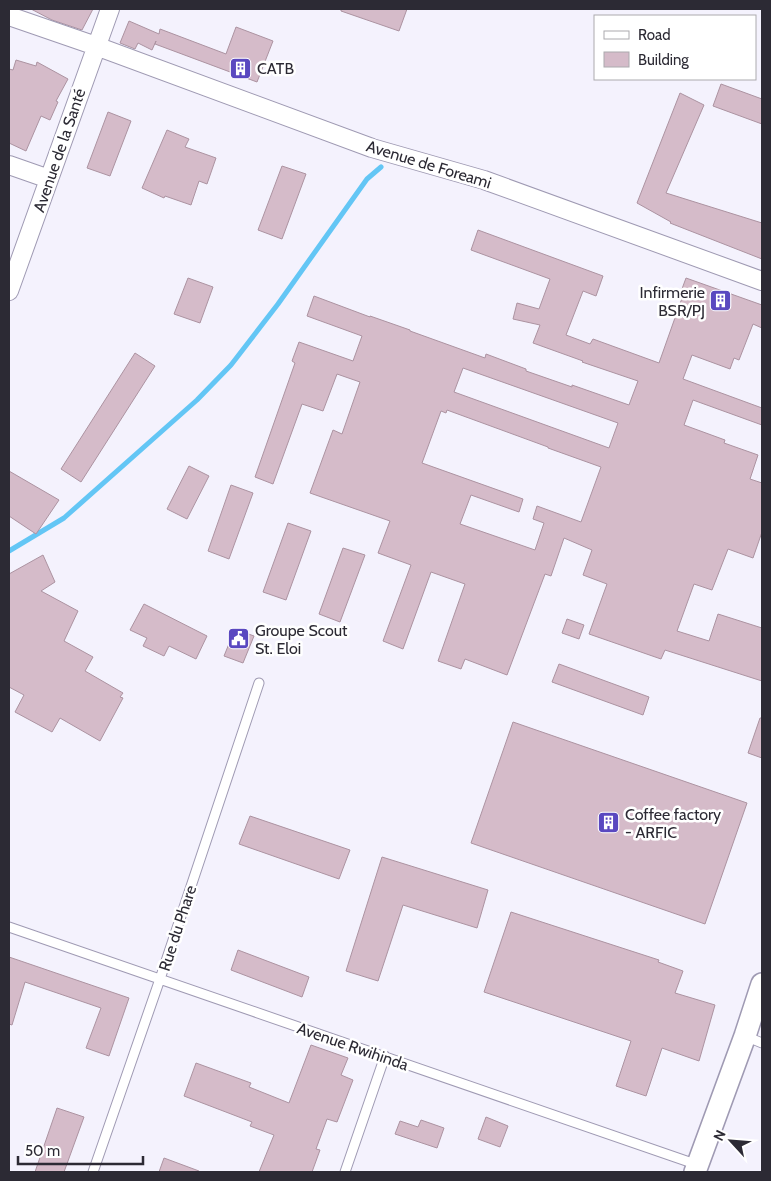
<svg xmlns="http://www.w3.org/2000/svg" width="771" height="1181" font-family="Cabin,sans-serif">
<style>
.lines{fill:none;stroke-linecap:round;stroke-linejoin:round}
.stream{stroke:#63c6f5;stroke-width:5}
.building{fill:#d5bbc9;stroke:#ac93a1;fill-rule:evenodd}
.service-casing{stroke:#9f9ab3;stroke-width:11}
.minor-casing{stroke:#9f9ab3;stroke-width:20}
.tertiary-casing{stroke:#9f9ab3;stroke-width:24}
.service{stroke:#fff;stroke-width:9}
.minor{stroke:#fff;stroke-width:18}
.tertiary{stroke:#fff;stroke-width:21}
.labels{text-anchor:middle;stroke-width:5;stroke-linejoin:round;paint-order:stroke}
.poi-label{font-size:16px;fill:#2c2a34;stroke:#fff;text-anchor:start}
.street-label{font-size:16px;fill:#2c2a34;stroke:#fff}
</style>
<rect width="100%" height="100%" fill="#f4f2fd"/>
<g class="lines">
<!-- stream -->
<path class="stream" d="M9,551L64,518L197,400L231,365L278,304L367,179L381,167"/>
</g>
<!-- building -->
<path class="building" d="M31,9H93L82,30L52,20Z
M341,9H407L399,31L341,11Z
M129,21L159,34L160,29L226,54L236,27L273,41L257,82L155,44L156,41L152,50L138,43L135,49L120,43Z
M16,60L36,66L37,62L68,79L56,101L58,102L50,120L41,116L26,151L9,143V69L13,70Z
M721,84L762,99V124L713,106Z
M680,93L704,105L666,193L762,223V259L670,223L671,222L637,203Z
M108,112L131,121L110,176L87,168Z
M167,130L189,139L185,147L216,158L207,184L199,181L191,205L165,196L164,198L142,188Z
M282,166L306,174L282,239L258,230Z
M478,230L603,276L596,296L583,291L566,335L590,344L593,339L659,363L682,298L679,297L686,278L762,305V328L753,324L739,360L734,358L730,369L692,355L683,379L762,408V425L693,400L684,425L725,440L724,443L758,455L750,479L762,483V532L753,558L728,549L712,590L694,584L677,631L709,641L718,614L762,628V681L665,650L661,659L589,634L607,584L583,575L592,550L564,538L551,576L545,574L507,675L465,659L461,669L438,661L465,584L431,572L403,649L383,641L411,565L378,553L390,521L310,493L333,430L342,434L360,382L337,374L323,411L302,404L273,484L255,477L295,363L292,361L299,342L353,361L362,336L307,316L314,296L370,317V316L410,330V331L485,358L486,354L526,369V371L572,387V385L629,405L638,381L582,362L583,361L533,343L540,325L513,319L517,303L539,309L550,279L471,250ZM463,368L618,423L609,448L454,392ZM447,410L548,447V448L601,467L581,522L537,506L533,519L544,523L535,550L460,524L471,495L519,512L523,499L422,463L441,411L446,413Z
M188,278L213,287L200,323L174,314Z
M135,353L155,366L81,482L61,469Z
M189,466L209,476L187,519L167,509Z
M9,471L59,500L36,534L9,516Z
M231,485L253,493L229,559L208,551Z
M288,523L311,531L286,600L263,592Z
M343,548L365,555L340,622L319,614Z
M43,555L55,582L41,591L78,611L64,641L93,657L85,671L123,693L120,697L123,698L100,741L60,718L52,732L15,712L24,695L9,687V574Z
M144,604L207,636L196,659L169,646L164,656L143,646L147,638L130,630Z
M567,619L584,625L579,639L562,633Z
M235,629L254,636L243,663L224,656Z
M559,664L649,697L643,715L552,682Z
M760,718H762V758L748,753Z
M513,722L747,803L705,924L471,843Z
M250,816L350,850L339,879L239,844Z
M382,857L488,890L477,928L403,905L378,981L346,971Z
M511,912L659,960L658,962L683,971L675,993L715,1005L699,1061L662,1048L646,1096L616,1086L631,1041L484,992Z
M238,950L309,977L302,997L231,970Z
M9,957L129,998L109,1056L86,1048L101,1008L25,982L12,1025L9,1024Z
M311,1045L348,1058L341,1075L353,1080L337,1122L327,1119L316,1149L320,1150L312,1172H259L274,1135L250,1126L252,1122L184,1096L196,1063L251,1083L249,1087L289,1103Z
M57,1108L84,1117L64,1172H35Z
M486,1117L508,1126L500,1147L478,1139Z
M421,1120L444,1128L437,1148L395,1134L400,1121L418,1127Z
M164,1158L199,1171V1172H159Z"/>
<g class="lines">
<defs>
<path id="service" d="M9,927L698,1165
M745,1036L762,1043
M93,1172L160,979L259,683
M345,1172L385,1056"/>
<path id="minor" d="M9,16L96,46L372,148L484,180L762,281
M9,165L49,179
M9,291L110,9"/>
<path id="tertiary" d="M695,1172L745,1036L762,984"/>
</defs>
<!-- service casing -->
<use href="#service" class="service-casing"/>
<!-- minor casing -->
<use href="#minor" class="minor-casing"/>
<!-- tertiary casing -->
<use href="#tertiary" class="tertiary-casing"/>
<!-- service -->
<use href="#service" class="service"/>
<!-- minor -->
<use href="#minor" class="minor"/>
<!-- tertiary -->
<use href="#tertiary" class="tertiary"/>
</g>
<!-- icons -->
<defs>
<symbol id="building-square" viewBox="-11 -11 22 22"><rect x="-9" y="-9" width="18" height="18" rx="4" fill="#5a48c0" stroke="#fff"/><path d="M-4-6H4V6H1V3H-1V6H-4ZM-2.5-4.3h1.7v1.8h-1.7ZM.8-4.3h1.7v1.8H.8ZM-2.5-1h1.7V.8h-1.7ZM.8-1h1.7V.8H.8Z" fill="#fff"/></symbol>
<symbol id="civic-square" viewBox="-11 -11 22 22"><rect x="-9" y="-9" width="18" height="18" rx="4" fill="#5a48c0" stroke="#fff"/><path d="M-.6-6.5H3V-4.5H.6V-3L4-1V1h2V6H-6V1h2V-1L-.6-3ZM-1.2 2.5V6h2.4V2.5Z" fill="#fff"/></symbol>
</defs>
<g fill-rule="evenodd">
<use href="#building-square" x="228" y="56" width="25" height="25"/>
<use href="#building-square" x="708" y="288" width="25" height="25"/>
<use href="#civic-square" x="226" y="626" width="25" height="25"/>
<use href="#building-square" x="596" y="810" width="25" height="25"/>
</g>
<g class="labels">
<!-- poi labels -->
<g class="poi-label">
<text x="257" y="74">CATB</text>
<text x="705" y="298" text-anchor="end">Infirmerie<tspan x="705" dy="18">BSR/PJ</tspan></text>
<text x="255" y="636">Groupe Scout<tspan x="255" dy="18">St. Eloi</tspan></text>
<text x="625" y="820">Coffee factory<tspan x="625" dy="18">- ARFIC</tspan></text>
</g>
<!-- street labels -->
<g class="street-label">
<text transform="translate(59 150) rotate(-71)" y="6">Avenue de la Santé</text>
<text transform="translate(429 164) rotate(17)" y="6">Avenue de Foreami</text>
<text transform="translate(177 928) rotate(-72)" y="6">Rue du Phare</text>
<text transform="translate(353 1046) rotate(19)" y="6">Avenue Rwihinda</text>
</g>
</g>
<!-- border -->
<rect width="771" height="1181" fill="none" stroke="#2c2a34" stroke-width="20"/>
<!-- legend -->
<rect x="594" y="15" width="162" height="65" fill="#ffffff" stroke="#abaaae"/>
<rect x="604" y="31" width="25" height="8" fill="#ffffff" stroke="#abaaae"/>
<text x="638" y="40" font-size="15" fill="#2c2a34">Road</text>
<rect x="604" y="52" width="25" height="15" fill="#d5bbc9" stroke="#abaaae"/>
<text x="638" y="65" font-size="15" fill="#2c2a34">Building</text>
<!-- north arrow -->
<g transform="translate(731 1141) rotate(296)" stroke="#ffffff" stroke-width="4" paint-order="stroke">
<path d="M0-4L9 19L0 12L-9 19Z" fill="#2c2a34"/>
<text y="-8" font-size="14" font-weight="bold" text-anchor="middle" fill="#2c2a34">N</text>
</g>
<!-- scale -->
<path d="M18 1156v8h125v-8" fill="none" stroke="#2c2a34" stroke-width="2.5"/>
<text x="25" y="1156" font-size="15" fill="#2c2a34" stroke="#ffffff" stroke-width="4" paint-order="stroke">50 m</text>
</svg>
